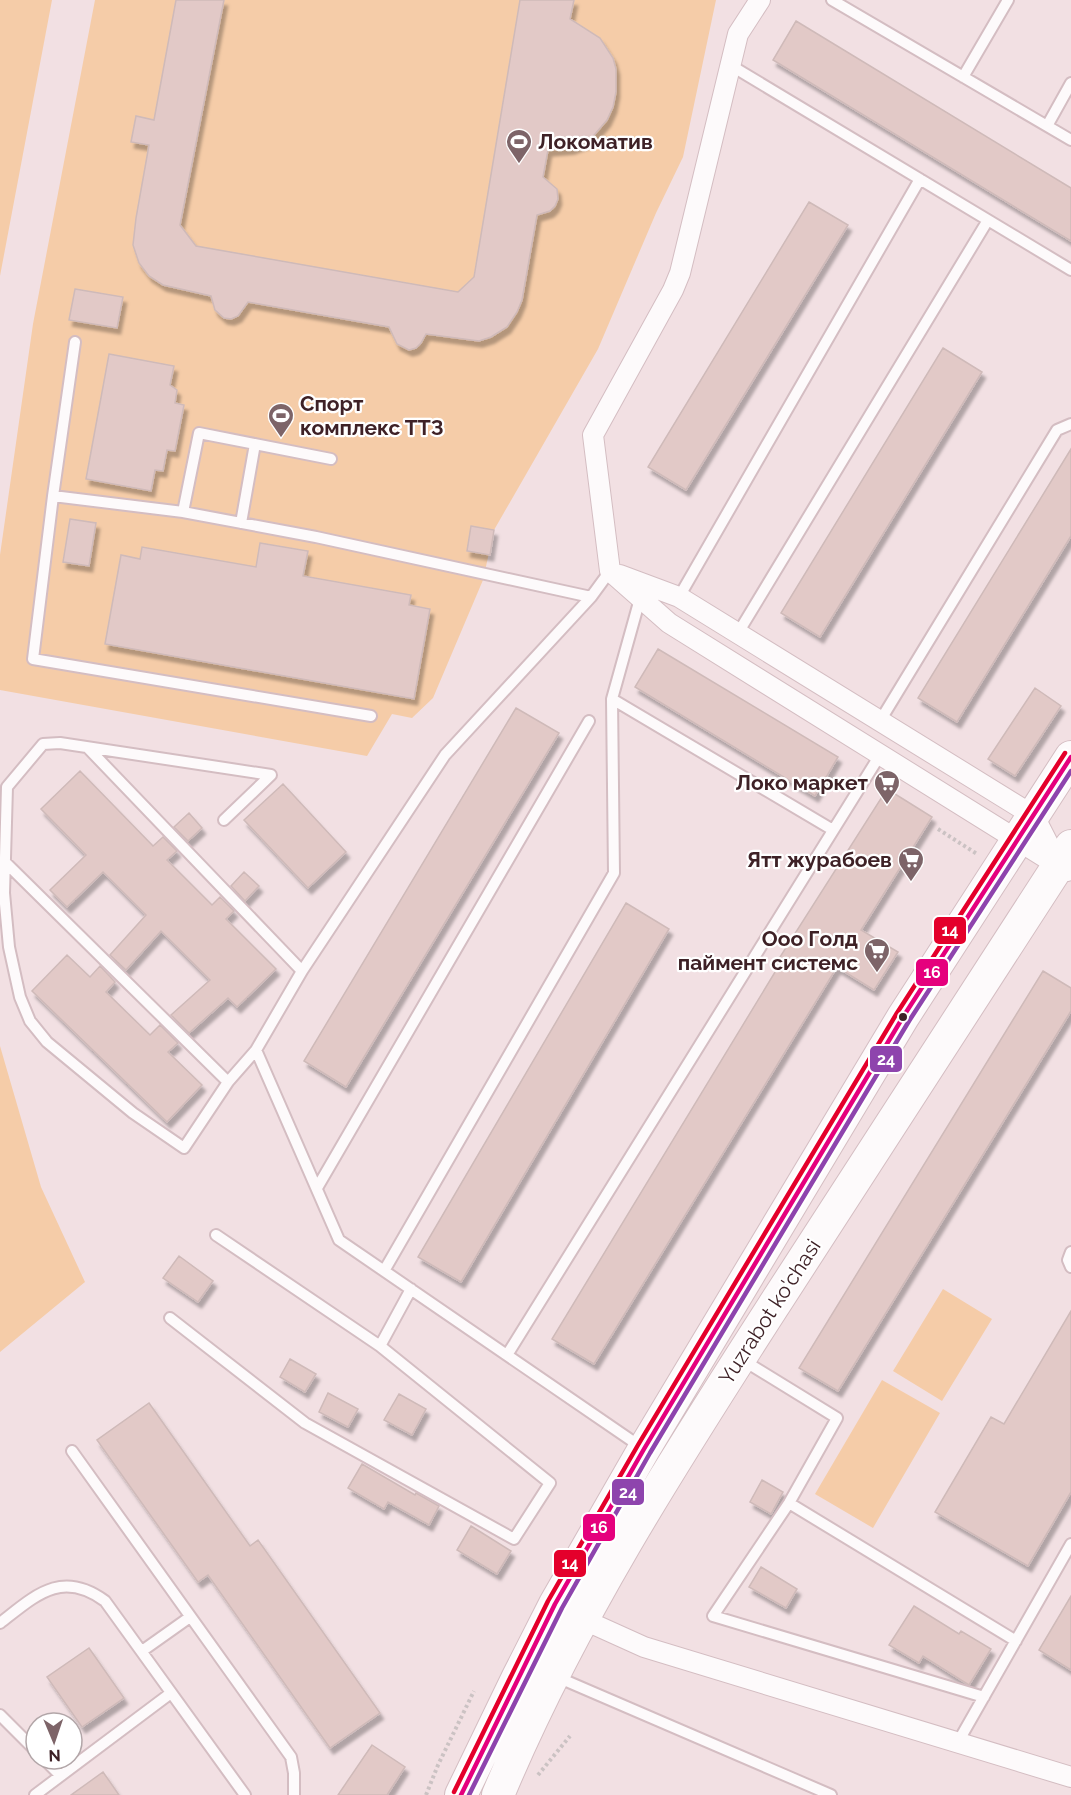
<svg xmlns="http://www.w3.org/2000/svg" width="1071" height="1795" font-family="Raleway,sans-serif">
<style>
.green{fill:#f5cca8}
.building{fill:#e2c9c7;stroke:#cfbab9;stroke-width:1.5;filter:url(#shadow)}
.lines{fill:none;stroke-linecap:round;stroke-linejoin:round}
.service-casing{stroke:#d4bdc2;stroke-width:14}
.minor-casing{stroke:#d4bdc2;stroke-width:22}
.primary-casing{stroke:#d4bdc2;stroke-width:34}
.path{stroke:#cbc2c3;stroke-width:4;stroke-dasharray:3 3;stroke-linecap:butt}
.service{stroke:#fdfafb;stroke-width:10}
.minor{stroke:#fdfafb;stroke-width:20}
.primary{stroke:#fdfafb;stroke-width:32}
.bus-1-casing{stroke:#fff;stroke-width:9}
.bus-2-casing{stroke:#fff;stroke-width:9}
.bus-3-casing{stroke:#fff;stroke-width:9}
.bus-1{stroke:#e5007d;stroke-width:4.5}
.bus-2{stroke:#8e44ad;stroke-width:4.5}
.bus-3{stroke:#e4002b;stroke-width:4.5}
.bus-dot{fill:#3e2126;stroke:#fff;stroke-width:2}
.labels{text-anchor:middle;stroke-width:4.5;stroke-linejoin:round;paint-order:stroke}
.poi-label{font-size:21px;font-weight:bold;fill:#3e2126;stroke:#fff;text-anchor:end}
.street-label{font-size:21px;fill:#3e2126;stroke:#fff}
.line-badge{stroke:#fff;stroke-width:2}
.badge-label{font-size:16px;text-anchor:middle;font-weight:bold;fill:#fff}
</style>
<defs>
<filter id="shadow"><feDropShadow dx="3.5" dy="6" stdDeviation="1.5" flood-color="#0004"/></filter>
</defs>
<rect width="100%" height="100%" fill="#f2e0e3"/>
<!-- green -->
<path class="green" d="M0,0H52L0,276Z
M95,0H716L683,157L656,213L598,349L494,530L483,580L433,698L412,718L392,714L367,756L0,690V555L33,324Z
M0,1046L41,1187L85,1282L0,1352Z
M943,1289L992,1319L942,1401L893,1371Z
M882,1380L940,1413L873,1528L815,1494Z"/>
<!-- building -->
<path class="building" d="M176,0H224L180,225L196,246L458,292L474,277L520,0H574L570,19L600,38L613,58L616,69V92L613,107L607,120L589,141L571,148L548,150L543,177L557,189L558,199L555,206L550,211L537,215L522,300L517,312L507,327L491,337L479,341L426,334L421,343L416,348L409,350L397,344L389,327L248,302L238,316L231,319L224,318L215,310L211,296L163,285L149,276L139,263L133,245L136,218L149,145L131,142L136,116L154,120Z
M796,21L1071,188V241L773,60Z
M809,202L848,225L686,490L648,467Z
M75,289L123,297L117,328L69,320Z
M943,348L982,372L820,637L781,613Z
M109,354L174,366L170,385L177,390L175,403L184,405L175,451L167,450L163,471L155,470L151,491L86,479Z
M1071,449V536L957,722L918,698Z
M70,519L96,523L89,566L63,562Z
M471,526L494,530L490,555L467,551Z
M260,543L308,551L303,576L411,595L409,605L430,609L414,699L105,644L121,555L140,559L142,547L256,567Z
M658,649L838,757L815,796L635,687Z
M1035,688L1061,706L1015,776L988,759Z
M516,708L559,733L346,1087L304,1061Z
M80,771L153,846L163,837L177,851L167,860L212,905L220,897L234,911L226,919L276,969L237,1007L228,998L189,1033L171,1015L210,980L161,931L126,970L110,955L146,915L103,872L67,907L50,890L86,855L41,809Z
M283,784L346,852L308,888L244,820Z
M887,789L932,817L861,930L898,952L874,990L837,967L594,1364L552,1339L783,959L780,957Z
M189,813L202,828L188,841L174,827Z
M244,872L259,886L245,901L231,886Z
M626,903L669,929L461,1282L418,1257Z
M67,955L90,977L100,966L115,982L106,992L150,1035L160,1025L178,1043L168,1052L202,1085L167,1122L32,991Z
M1043,971L1071,988V1011L838,1391L799,1368Z
M179,1256L213,1281L198,1302L163,1278Z
M1071,1311V1492L1028,1566L935,1512L991,1417L1004,1424Z
M290,1359L316,1374L305,1392L280,1377Z
M328,1393L358,1409L348,1427L319,1412Z
M399,1394L426,1409L412,1435L384,1420Z
M149,1403L250,1546L258,1540L380,1713L330,1748L208,1575L198,1582L97,1440Z
M362,1464L415,1495L416,1493L439,1506L429,1525L388,1502L384,1509L348,1488Z
M762,1480L783,1492L771,1514L750,1502Z
M471,1526L511,1551L497,1574L457,1550Z
M761,1567L797,1589L786,1608L749,1587Z
M1071,1596V1670L1039,1650Z
M914,1606L959,1634L961,1631L991,1649L969,1685L923,1656L919,1663L889,1645Z
M89,1648L124,1698L82,1727L47,1677Z
M372,1745L405,1767L387,1795H338Z
M103,1772L119,1795H71Z"/>
<g class="lines">
<defs>
<path id="service" d="M832,0L1071,140
M730,65L1071,270
M963,77L1008,0
M1047,126L1071,83
M331,459L199,433L183,512L316,537L591,597
M53,496L75,342
M183,512L53,496L33,659L371,716
M241,523L255,444
M610,571L591,597L445,755L302,971L256,1050L339,1240L641,1447
M679,597L920,179
M738,633L988,220
M612,699L833,830
M880,721L1057,430L1071,424
M88,748L302,971
M224,820L271,775L60,743L43,744L7,787L4,893L9,947L20,997L30,1021L47,1042L133,1113L184,1148L228,1082L256,1050
M5,862L228,1082
M317,1188L589,721
M1071,1252L1068,1260L1071,1267
M384,1271L614,873L612,699L641,595
M170,1318L305,1423L514,1539L550,1483L380,1346L216,1235
M380,1346L411,1289
M507,1355L880,755
M741,1359L837,1418L789,1503L713,1616L984,1697
M72,1451L291,1757L294,1773V1795
M789,1503L1016,1641
M0,1623C35,1596 61,1569 105,1601L245,1795
M142,1651L190,1617
M557,1677L831,1795
M0,1715L36,1751
M958,1742L1071,1544
M44,1759L60,1775
M35,1795L171,1693"/>
<path id="minor" d="M760,0L738,34L680,273L673,290L593,435L610,571L669,623L1067,871
M620,575L679,597L1034,816L1059,865
M582,1619L644,1647L1071,1777"/>
<path id="primary" d="M461,1795L518,1677L555,1604L644,1449L903,1017L1071,757
M498,1795C570,1622 673,1462 774,1305C873,1152 972,999 1071,846"/>
</defs>
<!-- service casing -->
<use href="#service" class="service-casing"/>
<!-- minor casing -->
<use href="#minor" class="minor-casing"/>
<!-- primary casing -->
<use href="#primary" class="primary-casing"/>
<!-- path -->
<path class="path" d="M938,829L977,854
M538,1775L570,1736
M426,1795L438,1765L474,1691"/>
<!-- service -->
<use href="#service" class="service"/>
<!-- minor -->
<use href="#minor" class="minor"/>
<!-- primary -->
<use href="#primary" class="primary"/>
<defs>
<path id="bus-1" d="M461,1795L555,1604L644,1449L903,1017L1071,757"/>
<path id="bus-2" d="M469,1795L562,1608L650,1453L909,1021L1071,771"/>
<path id="bus-3" d="M454,1792L548,1601L638,1445L897,1013L1065,753"/>
</defs>
<!-- bus-1 casing -->
<use href="#bus-1" class="bus-1-casing"/>
<!-- bus-2 casing -->
<use href="#bus-2" class="bus-2-casing"/>
<!-- bus-3 casing -->
<use href="#bus-3" class="bus-3-casing"/>
<!-- bus-1 -->
<use href="#bus-1" class="bus-1"/>
<!-- bus-2 -->
<use href="#bus-2" class="bus-2"/>
<!-- bus-3 -->
<use href="#bus-3" class="bus-3"/>
</g>
<!-- icons -->
<defs>
<symbol id="stadium-pin" viewBox="-11 -11 22 30"><path d="M0 17L-7.5 6A9.5 9.5 0 1 1 7.5 6Z" fill="#7d6468" stroke="#fff"/><path d="M0-5a6.5 5 0 1 0 0 10a6.5 5 0 1 0 0-10ZM-3.5-1.8h7v3.6h-7Z" fill="#fff"/></symbol>
<symbol id="supermarket-pin" viewBox="-11 -11 22 30"><path d="M0 17L-7.5 6A9.5 9.5 0 1 1 7.5 6Z" fill="#7d6468" stroke="#fff"/><path d="M-6-5.5h2.5l.6 2H6L4.5 2H-2.5L-4.4-4H-6ZM-1.5 3.2a1.3 1.3 0 1 0 .1 0ZM3 3.2a1.3 1.3 0 1 0 .1 0Z" fill="#fff"/></symbol>
</defs>
<g fill-rule="evenodd">
<use href="#stadium-pin" x="504" y="127" width="30" height="40"/>
<use href="#stadium-pin" x="266" y="401" width="30" height="40"/>
<use href="#supermarket-pin" x="872" y="768" width="30" height="40"/>
<use href="#supermarket-pin" x="896" y="845" width="30" height="40"/>
<use href="#supermarket-pin" x="862" y="936" width="30" height="40"/>
</g>
<!-- markers -->
<circle class="bus-dot" cx="903" cy="1017" r="5"/>
<g class="labels">
<!-- poi labels -->
<g class="poi-label">
<text x="538" y="149" text-anchor="start">Локоматив</text>
<text x="300" y="411" text-anchor="start">Спорт<tspan x="300" dy="24">комплекс ТТЗ</tspan></text>
<text x="868" y="790">Локо маркет</text>
<text x="892" y="867">Ятт журабоев</text>
<text x="858" y="946">Ооо Голд<tspan x="858" dy="24">паймент системс</tspan></text>
</g>
<!-- street labels -->
<g class="street-label">
<text transform="translate(770 1312) rotate(-57)" y="7">Yuzrabot ko'chasi</text>
</g>
</g>
<g class="line-badge">
<rect x="933" y="916" width="34" height="29" rx="6" fill="#e4002b"/>
<rect x="915" y="958" width="34" height="29" rx="6" fill="#e5007d"/>
<rect x="869" y="1045" width="34" height="28" rx="6" fill="#8e44ad"/>
<rect x="611" y="1478" width="34" height="28" rx="6" fill="#8e44ad"/>
<rect x="582" y="1513" width="34" height="29" rx="6" fill="#e5007d"/>
<rect x="553" y="1549" width="34" height="29" rx="6" fill="#e4002b"/>
</g>
<g class="badge-label">
<text x="950" y="936">14</text>
<text x="932" y="978">16</text>
<text x="886" y="1065">24</text>
<text x="628" y="1498">24</text>
<text x="599" y="1533">16</text>
<text x="570" y="1569">14</text>
</g>
<!-- north arrow -->
<g transform="translate(54 1741) rotate(178)"><circle r="28" fill="#ffffff" stroke="#b2a6a8" stroke-width="1.5"/>
<path d="M0-4.5L10 22L0 15L-10 22Z" fill="#7d6468"/>
<text y="-9" font-size="16" font-weight="bold" text-anchor="middle" fill="#3e2126">N</text>
</g>
</svg>
